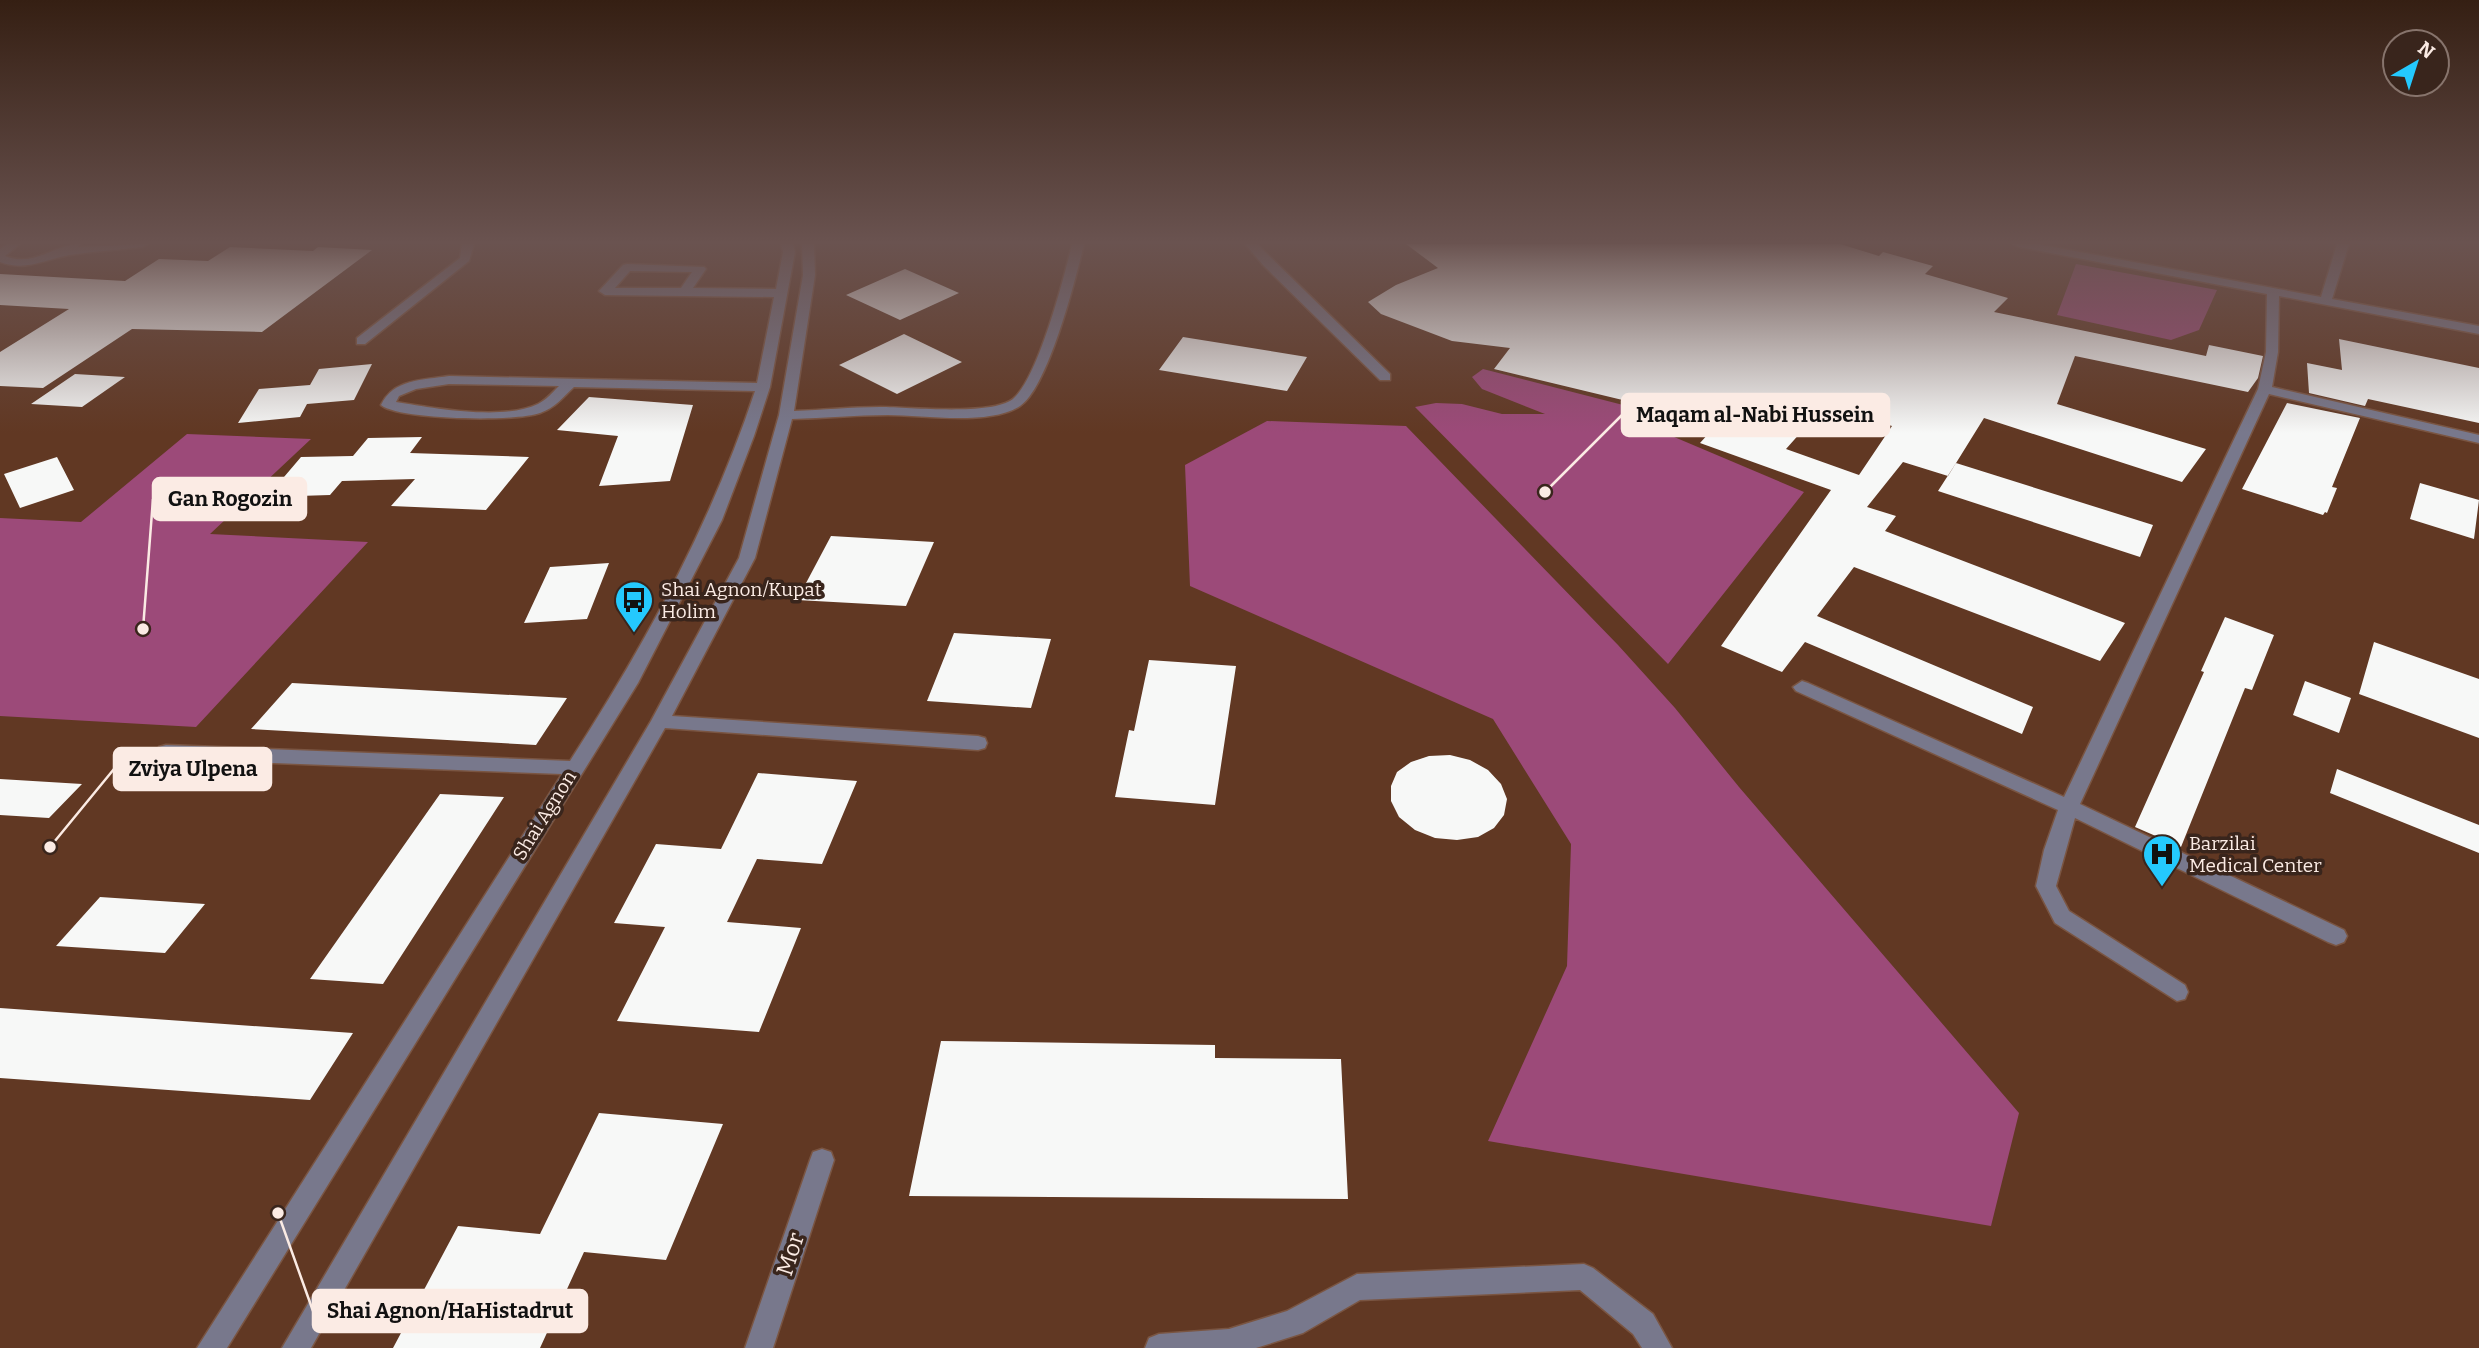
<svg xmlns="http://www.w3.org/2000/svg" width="2479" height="1348" font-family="Bitter,serif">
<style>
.green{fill:#9c4a79}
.building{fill:#f7f8f7;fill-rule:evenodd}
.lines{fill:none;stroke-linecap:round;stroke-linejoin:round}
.minor-casing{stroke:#7a5542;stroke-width:3}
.minor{fill:#78788c;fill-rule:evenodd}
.labels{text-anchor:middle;stroke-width:7;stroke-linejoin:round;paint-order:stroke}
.poi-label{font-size:19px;fill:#fbebe4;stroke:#39251c;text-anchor:start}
.street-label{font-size:19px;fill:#fbebe4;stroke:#39251c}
.near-street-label{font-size:23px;fill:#fbebe4;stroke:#39251c}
.leader{fill:none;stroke:#fbebe4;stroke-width:2.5}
.callout-dot{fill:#fbebe4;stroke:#39251c;stroke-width:2.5}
.callout{fill:#fbebe4;stroke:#fbebe4;stroke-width:2.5}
.callout-label{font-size:21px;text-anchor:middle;font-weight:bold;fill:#111}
</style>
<rect width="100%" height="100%" fill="#613823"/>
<!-- green -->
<path class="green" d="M2076,264L2217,290L2199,330L2171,340L2057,315Z
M1483,369L1627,406L1634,420L1804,492L1668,664L1415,407L1436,403L1462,404L1502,414H1545L1482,389L1472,377Z
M1267,421L1406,426L1618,645L1675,708L1739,787L2019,1113L1991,1226L1488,1141L1567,966L1571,844L1493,719L1190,586L1185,465Z
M187,434L311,439L210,534L368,542L196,727L0,716V518L81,522Z"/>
<!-- building -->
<path class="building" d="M1406,244H1840L1879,256L1883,252L1933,266L1925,274L2008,298L1994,312L2206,356L2209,345L2263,356L2258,378L2248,392L2075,356L2057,404L2206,449L2182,482L1984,418L1948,476L1903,462L1867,507L1896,516L1885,531L2125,623L2100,661L1854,567L1817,616L2033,707L2022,734L1805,642L1782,672L1721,646L1831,490L1700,443L1718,423L1494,369L1510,348L1452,341L1381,314L1368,302L1396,285L1438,268ZM1826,404L1892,426L1859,475L1786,449Z
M230,247L313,251L318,247L372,250L262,332L132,329L43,388L0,386V352L69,309L0,305V274L125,281L159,259L208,261Z
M905,269L959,293L900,320L846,295Z
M904,334L962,362L897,394L839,365Z
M1183,337L1307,357L1287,391L1159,370Z
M2339,339L2479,368V423L2368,399L2365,406L2309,393L2307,363L2342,370Z
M372,364L354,400L307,404L300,417L238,423L259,389L310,385L319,369Z
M75,374L125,377L82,407L31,404Z
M589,397L693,405L670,481L599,486L618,436L557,430Z
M2287,403L2360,418L2332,487L2337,488L2327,513L2325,512L2323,515L2242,489Z
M422,437L410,453L529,457L486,510L391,506L415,479L342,481L330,495L267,497L301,457L353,456L368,438Z
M57,457L74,490L20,508L4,474Z
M1956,463L2153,525L2140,557L1938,491Z
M2420,483L2479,500L2474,539L2410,519Z
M831,536L934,542L906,606L797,600Z
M609,563L587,619L524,623L550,567Z
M2225,617L2274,635L2252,690L2245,688L2181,847L2135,827L2204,672L2201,671Z
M954,633L1051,639L1031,708L927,701Z
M2374,642L2479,679V738L2359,694Z
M1149,660L1236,666L1215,805L1115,797L1129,730L1134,731Z
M2305,681L2351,698L2339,733L2293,715Z
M292,683L567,698L536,745L251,729Z
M1450,755L1470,760L1488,770L1501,784L1507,799L1504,815L1494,828L1478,837L1457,840L1435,838L1415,830L1399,817L1391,801V786L1397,772L1411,762L1429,756Z
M2337,769L2479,825V853L2330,793Z
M758,773L857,781L822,864L757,859L727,922L801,928L759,1032L617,1021L665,927L614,923L656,844L721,849Z
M0,779L82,784L49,818L0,815Z
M440,794L504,797L383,984L310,979Z
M100,897L205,904L165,953L56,946Z
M0,1008L353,1033L310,1100L0,1078Z
M941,1041L1215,1045V1058L1341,1059L1348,1199L909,1196Z
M599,1113L723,1124L666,1260L584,1252L540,1348H393L458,1226L540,1234Z"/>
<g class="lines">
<defs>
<path id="minor" d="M7,244H20L5,256C34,268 54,244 81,244L78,247L148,244L142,247C118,250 94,251 70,255C45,259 26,272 0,262V249Z
M462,244H474L469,261L365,344H357V338L460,258Z
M781,244H793L795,252L770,387L754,436L722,520L638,683L227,1348H197L562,774L166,759L159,757L157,752L159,747L166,745L570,761C646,643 711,524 755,391L574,387C563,397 555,408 540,413C516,422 399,420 381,405C393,379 423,380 449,376L757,383L774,297L605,295L599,291L623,265L627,264L704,267L706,269L693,288L776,289L783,252ZM630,271L692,272L681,288H615ZM449,384L559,386C552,393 546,400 538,404C503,421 433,408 396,402L399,396L416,389Z
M802,244H814L815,275L794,411C822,410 851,407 880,407C909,407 991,416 1013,399C1038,378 1064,278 1072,244H1084C1076,278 1048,388 1020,406C989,426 923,415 888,415C856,415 824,418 792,419L755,558L672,716L978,736L985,738L987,743L985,748L978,750L665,728L311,1348H282L651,721L739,558L779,415L803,275Z
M1245,244H1257L1390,374V380H1380L1263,265Z
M2013,244H2037L2321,297L2337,244H2349L2332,299L2479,326V334L2279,296L2278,352L2272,387L2479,435V443L2269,394L2080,804L2344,930L2347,936L2344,942L2336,945L2328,942L2075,818L2056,886L2069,911L2185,985L2188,992L2185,999L2177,1001L2055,923L2036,886L2044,850L2058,810L1796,691L1793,687L1802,681L1808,683L2064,797L2258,389L2266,352L2267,294L2019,247Z
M822,1149L831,1152L834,1160L773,1348H745L810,1160L813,1152Z
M1584,1264L1593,1268L1653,1314L1672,1348H1642L1633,1334L1580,1290L1360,1300L1303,1333L1256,1348H1145L1149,1338L1159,1334L1229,1329L1287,1311L1357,1274Z"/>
</defs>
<!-- minor casing -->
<use href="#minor" class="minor-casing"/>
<!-- minor -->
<use href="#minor" class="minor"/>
</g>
<!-- sky -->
<linearGradient id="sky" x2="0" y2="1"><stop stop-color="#351f13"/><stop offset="0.56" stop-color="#6a5350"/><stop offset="1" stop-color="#6a5350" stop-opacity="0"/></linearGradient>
<rect width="2479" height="433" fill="url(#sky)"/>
<!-- icons -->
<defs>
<symbol id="bus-pin" viewBox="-11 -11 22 30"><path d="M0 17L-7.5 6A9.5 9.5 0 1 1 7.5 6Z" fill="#24c9fe" stroke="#39251c"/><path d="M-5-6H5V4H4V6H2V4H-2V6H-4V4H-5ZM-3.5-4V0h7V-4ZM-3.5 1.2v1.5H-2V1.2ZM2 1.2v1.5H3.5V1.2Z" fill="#111"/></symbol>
<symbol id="hospital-pin" viewBox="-11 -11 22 30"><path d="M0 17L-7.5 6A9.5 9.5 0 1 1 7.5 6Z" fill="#24c9fe" stroke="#39251c"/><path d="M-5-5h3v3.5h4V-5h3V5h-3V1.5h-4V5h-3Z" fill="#111"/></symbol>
</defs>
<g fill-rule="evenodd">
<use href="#bus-pin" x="612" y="578" width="44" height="60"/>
<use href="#hospital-pin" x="2140" y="832" width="44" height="60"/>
</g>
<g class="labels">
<!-- poi labels -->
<g class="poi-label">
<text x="661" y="596">Shai Agnon/Kupat<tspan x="661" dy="22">Holim</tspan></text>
<text x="2189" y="850">Barzilai<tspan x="2189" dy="22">Medical Center</tspan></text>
</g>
<!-- street labels -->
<g class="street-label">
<text transform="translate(544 815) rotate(-58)" y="7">Shai Agnon</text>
</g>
<!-- near-street labels -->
<g class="near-street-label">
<text transform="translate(790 1254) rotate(-72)" y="8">Mor</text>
</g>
</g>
<!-- callouts -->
<path class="leader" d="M1545 492L1622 415M143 629L153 499M50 847L114 769M278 1213L313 1311"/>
<g class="callout-dot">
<circle cx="1545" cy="492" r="7"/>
<circle cx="143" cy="629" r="7"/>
<circle cx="50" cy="847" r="7"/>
<circle cx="278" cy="1213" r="7"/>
</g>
<g class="callout">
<rect x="1622" y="394" width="267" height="42" rx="7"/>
<rect x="153" y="478" width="153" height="42" rx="7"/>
<rect x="114" y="748" width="157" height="42" rx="7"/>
<rect x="313" y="1290" width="274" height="42" rx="7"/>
</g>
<g class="callout-label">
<text x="1755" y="422">Maqam al-Nabi Hussein</text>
<text x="230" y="506">Gan Rogozin</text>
<text x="193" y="776">Zviya Ulpena</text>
<text x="450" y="1318">Shai Agnon/HaHistadrut</text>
</g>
<!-- north arrow -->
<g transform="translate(2416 63) rotate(39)"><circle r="33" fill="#39251c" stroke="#87746c" stroke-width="2"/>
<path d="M0-5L12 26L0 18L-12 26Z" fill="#24c9fe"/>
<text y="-10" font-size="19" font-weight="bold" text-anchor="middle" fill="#fbebe4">N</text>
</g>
</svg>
